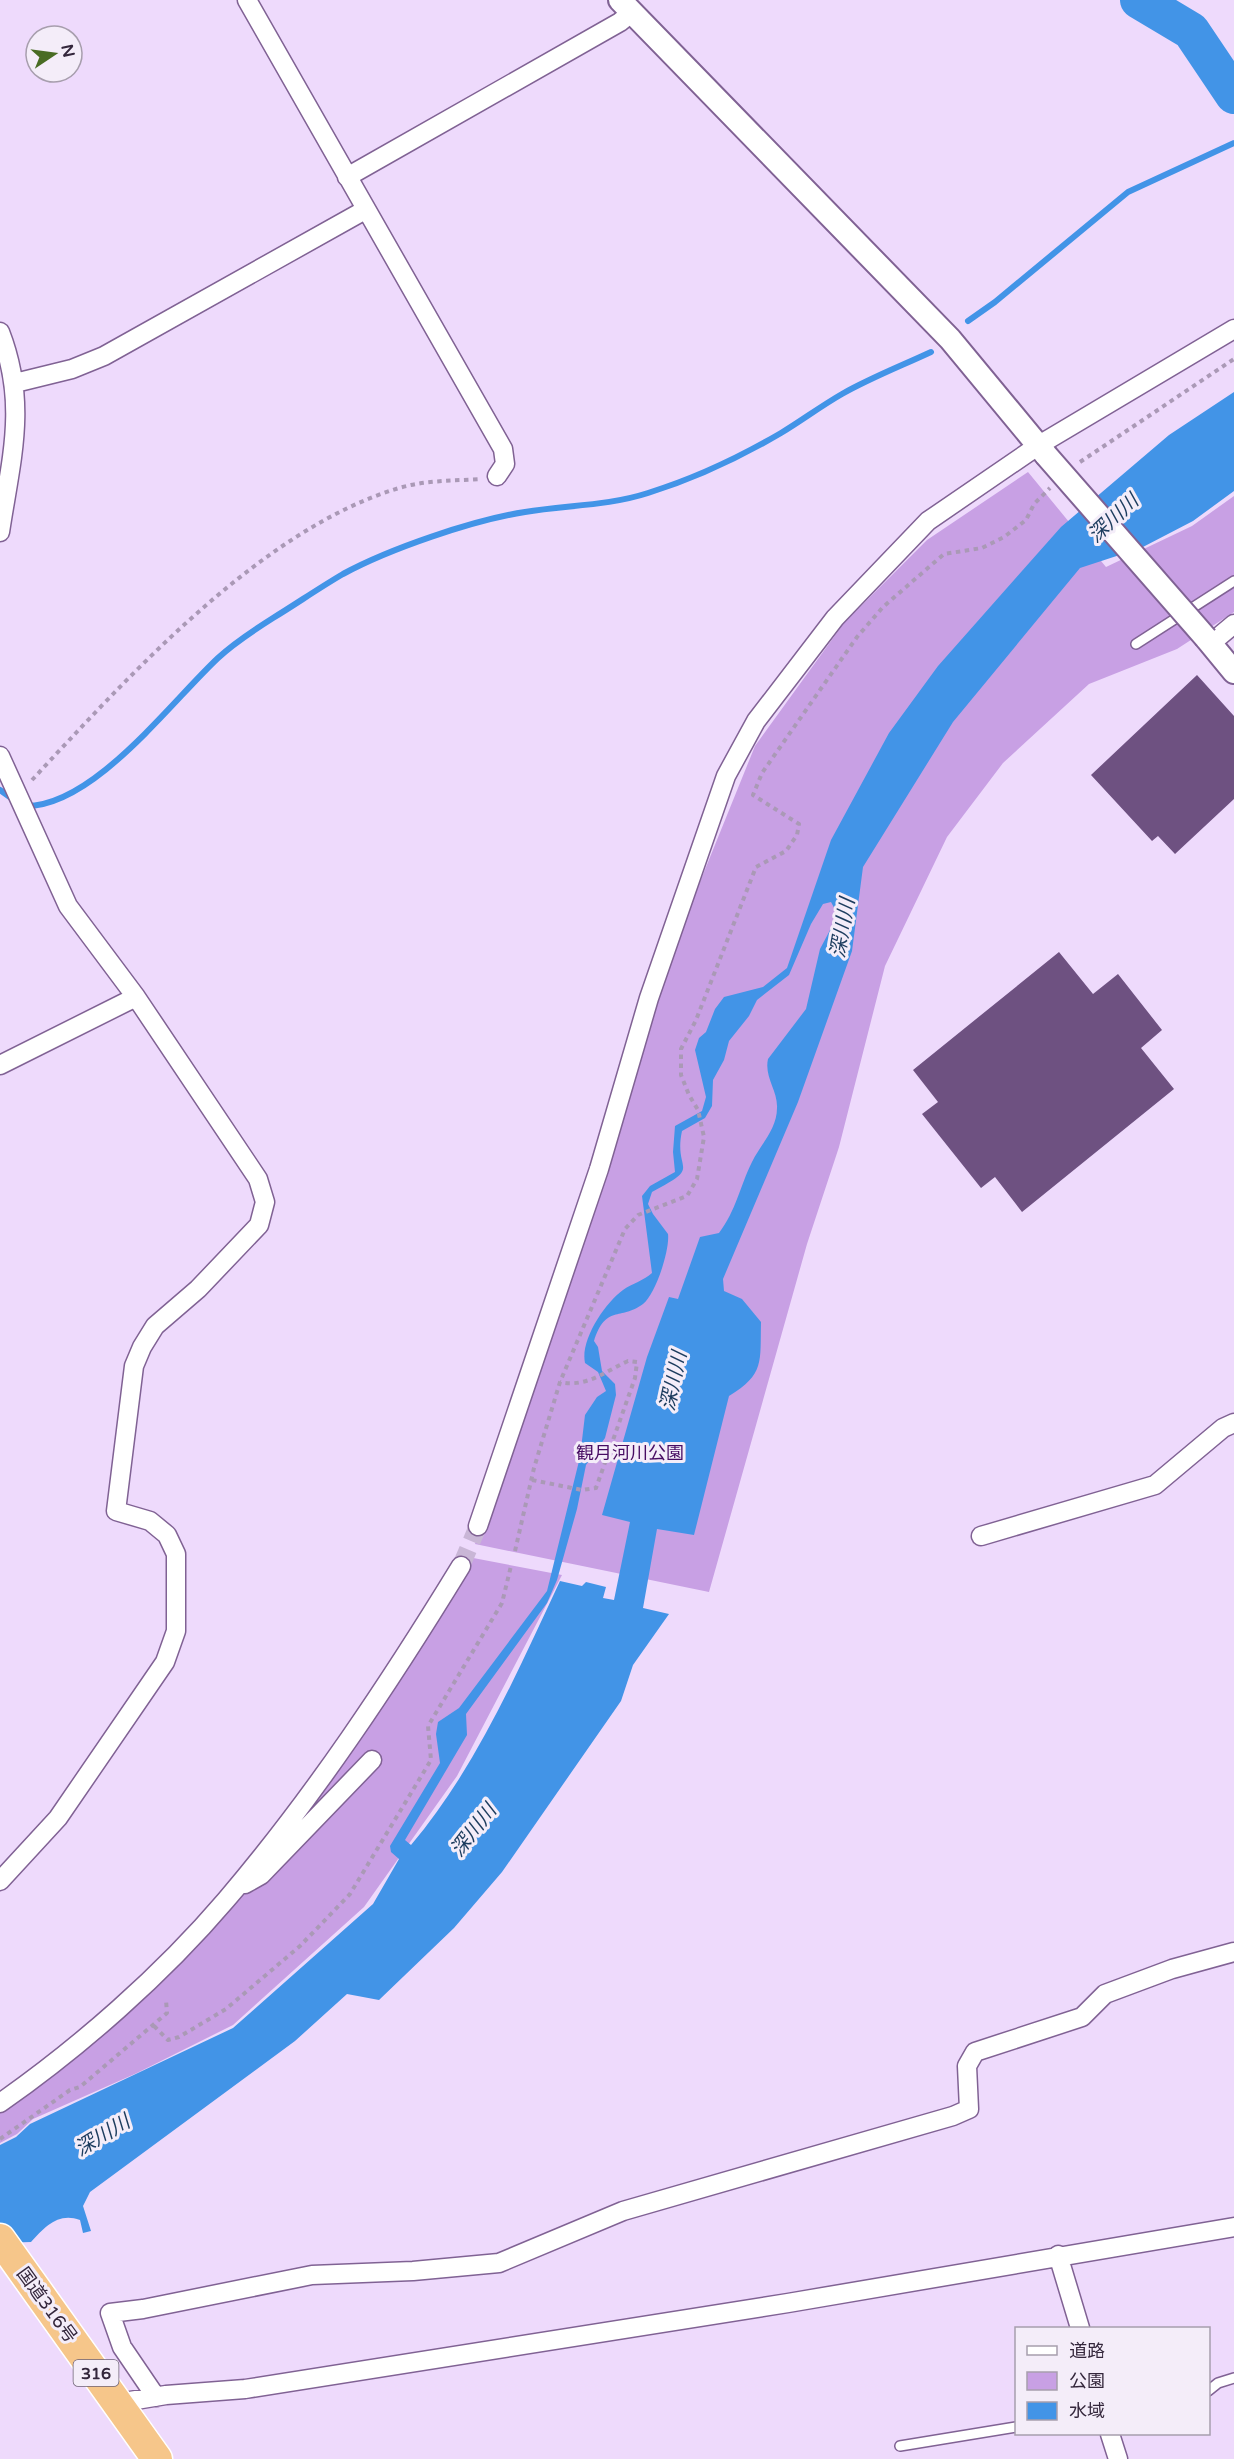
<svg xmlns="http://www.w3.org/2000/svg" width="1234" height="2459" font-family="'Varela Round','Noto Sans JP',sans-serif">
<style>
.green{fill:#c8a0e4}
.water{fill:#4294e7;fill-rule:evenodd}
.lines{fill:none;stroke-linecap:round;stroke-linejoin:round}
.stream{stroke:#4294e7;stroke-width:6}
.river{stroke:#4294e7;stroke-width:38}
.building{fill:#6e5181}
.minor-tunnel{stroke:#c9b6d6;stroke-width:18;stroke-dasharray:18 9;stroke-linecap:butt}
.service-casing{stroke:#806294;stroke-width:12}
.minor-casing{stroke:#806294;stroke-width:21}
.tertiary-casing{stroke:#806294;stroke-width:26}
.trunk-casing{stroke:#fff;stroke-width:33}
.path{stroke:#aa99b6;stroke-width:4;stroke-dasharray:4.5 4.5;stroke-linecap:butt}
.service{stroke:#fff;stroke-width:9}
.minor{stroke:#fff;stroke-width:18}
.tertiary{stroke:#fff;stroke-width:22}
.trunk{stroke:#f6c68a;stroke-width:30}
.tertiary-bridge-casing{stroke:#806294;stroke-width:26;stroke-linecap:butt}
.tertiary-bridge{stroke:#fff;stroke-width:22}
.labels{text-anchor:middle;stroke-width:6;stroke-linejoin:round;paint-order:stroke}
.shield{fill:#f4edf9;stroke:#6e6275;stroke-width:1.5}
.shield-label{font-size:16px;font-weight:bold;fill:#34273c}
.park-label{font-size:18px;fill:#470c63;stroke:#f4edf9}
.street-label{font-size:18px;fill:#34273c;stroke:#f4edf9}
.water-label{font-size:20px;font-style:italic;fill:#1c3c5e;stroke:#f4edf9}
</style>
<rect width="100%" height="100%" fill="#eedafc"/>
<!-- green -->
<path class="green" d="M1028,472L1106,567L1192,526L1234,496V612L1177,649L1089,684L1003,763L947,837L885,966L839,1147L807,1244L709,1592L475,1544L595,1201L670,956L755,746L844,623L927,540Z
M468,1557L562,1575L457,1776L364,1907L233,2025L137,2073L33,2119L17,2134L0,2143V2113L30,2093L83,2049L228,1908L461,1573Z"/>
<!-- water -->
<path class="water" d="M1234,392V491L1193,521L1141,548L1080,568L953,722L863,867L852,951L798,1102L723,1279L724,1291L742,1299L761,1322C760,1362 765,1374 729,1396L694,1535L657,1529L643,1608L669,1614L633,1665L621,1701L502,1872L454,1928L379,2000L347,1994L295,2041L90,2192L83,2206L91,2231L83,2233L80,2220C58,2212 45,2227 31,2242L0,2243V2145L16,2137L30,2124L233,2028L373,1904L399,1859L391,1852L390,1846L440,1763L436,1734L438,1722L459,1708L547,1591L580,1457L585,1415L597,1397L606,1391L598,1372L585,1363C580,1340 605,1303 623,1290C633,1283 643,1281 652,1273L642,1196L650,1186L675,1172L673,1152L675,1126L702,1111L706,1097L695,1050L699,1038L706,1032L715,1009L724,997L763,987L787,968L831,840L889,733L938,666L1061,527L1169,435ZM831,902L838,915L820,949L806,1009L768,1059C764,1077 778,1091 777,1108C777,1129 761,1144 752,1162C740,1186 736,1211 719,1233L700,1237L678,1299L669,1297L647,1357L602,1515L630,1522L614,1600L603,1598L606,1587L586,1582L582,1586L560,1581C517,1673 476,1768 411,1845L405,1840L467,1735L466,1714L547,1603L557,1580L577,1509L586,1465L605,1438L616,1395L615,1384L602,1371L598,1347L594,1341C606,1304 620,1321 643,1304C656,1294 670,1249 668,1234L653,1214L648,1204L652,1192C704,1165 673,1173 682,1131L705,1118L712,1106L713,1080L724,1060L729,1041L749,1016L757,1000L789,975L811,924L823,904Z"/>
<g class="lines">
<!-- stream -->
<path class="stream" d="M968,321L995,302L1128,192L1234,143
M0,790L14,800
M25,806C93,807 170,703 218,658C234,643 254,630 273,618C296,604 319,588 343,574C389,549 473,520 525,512C566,505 608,506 648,493C693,479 740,457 781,433C801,421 821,406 842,394C870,378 901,366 931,352"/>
<!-- river -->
<path class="river" d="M1139,0L1191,31L1234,95"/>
</g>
<!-- building -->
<path class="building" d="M1197,675L1234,716V799L1175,854L1158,836L1152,841L1091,775Z
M1059,952L1093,994L1118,974L1162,1030L1141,1048L1174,1089L1022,1212L995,1177L981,1188L922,1114L938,1102L913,1070Z"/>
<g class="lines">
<!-- minor-tunnel -->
<path class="minor-tunnel" d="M461,1566L478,1526"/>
<defs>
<path id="service" d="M1136,644L1234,581
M1208,2391L1218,2383L1234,2378
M900,2446L1016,2427"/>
<path id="minor" d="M247,0L503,449L505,464L497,476
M347,177L620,22L631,13
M0,332C28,404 11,459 0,532
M15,383L72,369L104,356L365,210
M1210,644L1234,624
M0,756L68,906L136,997L258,1179L265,1202L259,1225L198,1289L155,1326L142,1347L134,1366L116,1511L150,1521L167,1535L176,1554V1631L165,1662L58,1818L0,1881
M0,1065L136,997
M478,1526L599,1169L649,998L726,776L756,721L835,618L928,521L1039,445L1234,329
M981,1536L1155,1485L1223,1428L1234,1423
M245,1884L261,1875L372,1760
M0,2103C80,2047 162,1975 226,1900C314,1797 390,1682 461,1566
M1058,2255L1080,2328
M156,2397L122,2347L110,2313L143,2309L312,2275L413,2271L499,2263L623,2211L953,2116L969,2109L967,2066L975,2052L1082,2017L1105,1994L1172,1969L1234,1952
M118,2403L166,2395L245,2389L788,2303L1234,2227
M1110,2434L1118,2459"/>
<path id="tertiary" d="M620,0L950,339L1046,455
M1206,638L1234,672"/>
<path id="trunk" d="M0,2239L157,2459"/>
</defs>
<!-- service casing -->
<use href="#service" class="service-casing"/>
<!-- minor casing -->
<use href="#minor" class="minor-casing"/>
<!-- tertiary casing -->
<use href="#tertiary" class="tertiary-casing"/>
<!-- trunk casing -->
<use href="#trunk" class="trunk-casing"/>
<!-- path -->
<path class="path" d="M1080,462L1234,359
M32,780C128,677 261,529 399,488C426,480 452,481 480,479
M532,1480L582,1490L596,1488L635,1378L637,1362L628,1361C606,1371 586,1388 560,1382
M515,1551L534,1468L560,1382L625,1229L638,1215L687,1196L697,1179L704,1137L698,1110L689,1095L681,1075V1049L696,1020L756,867L786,851L797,835L799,824L753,795L762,773L857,637L883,607L944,554L982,548L1004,537L1026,520L1034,504L1050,488
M154,2026L168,2040L179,2037L226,2009L300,1946L350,1894L431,1760L428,1726L502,1603L511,1566
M0,2139L70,2090L80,2087L167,2013L166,2000"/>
<!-- service -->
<use href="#service" class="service"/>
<!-- minor -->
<use href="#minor" class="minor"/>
<!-- tertiary -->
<use href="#tertiary" class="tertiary"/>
<!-- trunk -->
<use href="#trunk" class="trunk"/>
<defs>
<path id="tertiary-bridge" d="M1046,455L1206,638"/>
</defs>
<!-- tertiary-bridge casing -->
<use href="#tertiary-bridge" class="tertiary-bridge-casing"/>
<!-- tertiary-bridge -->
<use href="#tertiary-bridge" class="tertiary-bridge"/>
</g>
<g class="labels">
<!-- shield labels -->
<rect class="shield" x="73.5" y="2360" width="45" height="26" rx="4.5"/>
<g class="shield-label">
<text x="96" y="2379">316</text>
</g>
<!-- park labels -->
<g class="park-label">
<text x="630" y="1459">観月河川公園</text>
</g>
<!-- street labels -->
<g class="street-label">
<text transform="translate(47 2305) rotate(54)" y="6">国道316号</text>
</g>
<!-- water labels -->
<g class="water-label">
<text transform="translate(1113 518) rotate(-43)" y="7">深川川</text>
<text transform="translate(842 928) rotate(-80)" y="7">深川川</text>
<text transform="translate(673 1381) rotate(-78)" y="7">深川川</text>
<text transform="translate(473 1830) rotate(-52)" y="7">深川川</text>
<text transform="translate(102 2135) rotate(-31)" y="7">深川川</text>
</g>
</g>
<!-- legend -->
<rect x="1015" y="2327" width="195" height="108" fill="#f4edf9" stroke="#a79ead" stroke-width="1.5"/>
<rect x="1027" y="2346" width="30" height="9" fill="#ffffff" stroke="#a79ead" stroke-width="1.5"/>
<text x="1069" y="2357" font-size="18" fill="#34273c">道路</text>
<rect x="1027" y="2372" width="30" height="18" fill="#c8a0e4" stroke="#a79ead" stroke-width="1.5"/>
<text x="1069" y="2387" font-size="18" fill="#34273c">公園</text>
<rect x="1027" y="2402" width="30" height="18" fill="#4294e7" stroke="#a79ead" stroke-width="1.5"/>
<text x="1069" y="2417" font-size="18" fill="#34273c">水域</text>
<!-- north arrow -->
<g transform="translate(54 54) rotate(77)"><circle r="28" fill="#f4edf9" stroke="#a79ead" stroke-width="1.5"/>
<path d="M0-4.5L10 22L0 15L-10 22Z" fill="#496c24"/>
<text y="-9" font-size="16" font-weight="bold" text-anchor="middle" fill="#34273c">N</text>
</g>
</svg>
